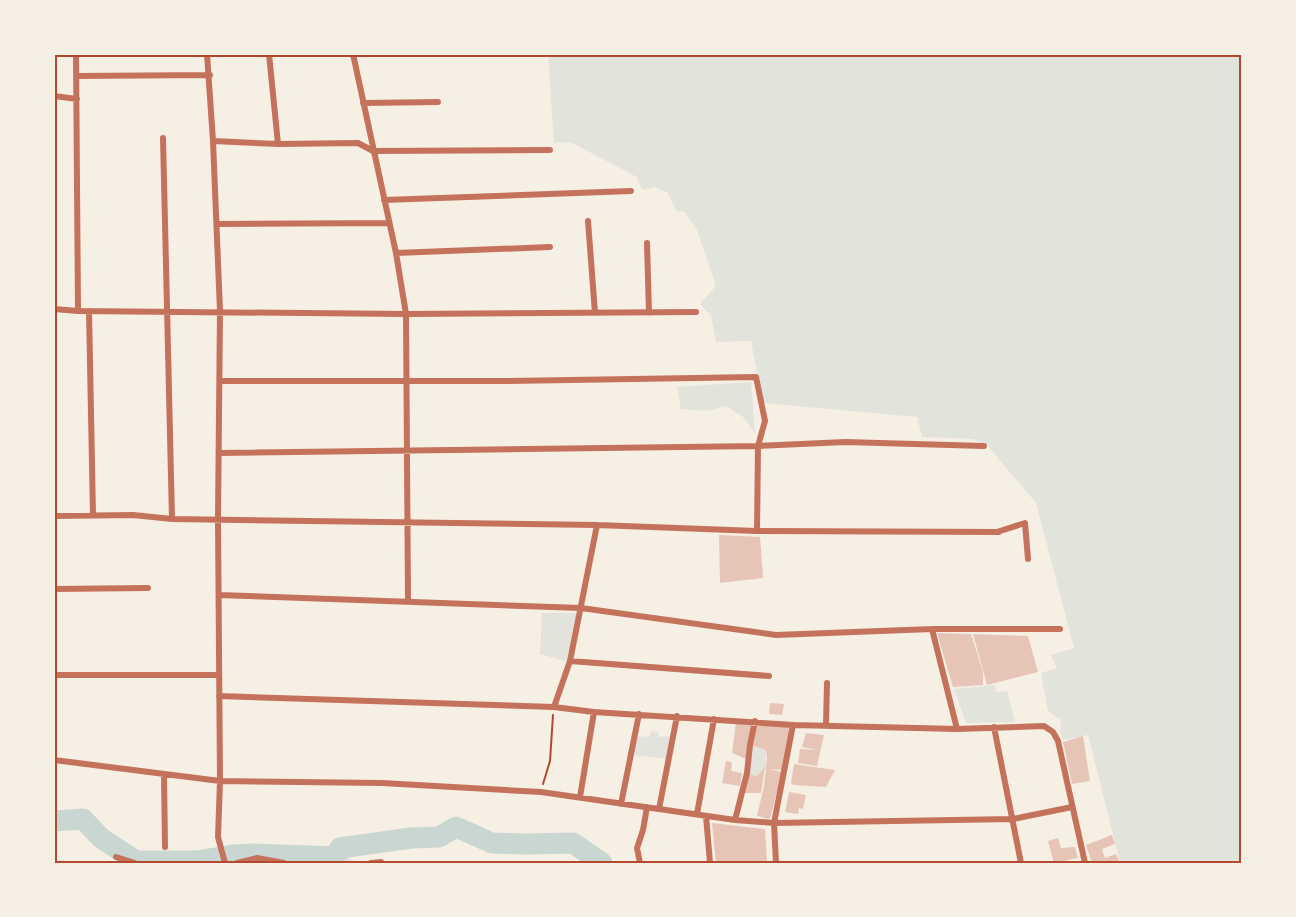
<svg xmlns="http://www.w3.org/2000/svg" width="1296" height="917" font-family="Montserrat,sans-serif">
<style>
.green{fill:#e2e4dc}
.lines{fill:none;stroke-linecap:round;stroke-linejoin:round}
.river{stroke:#c9d6d2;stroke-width:21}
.building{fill:#e6c5b7}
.path{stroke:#b5482f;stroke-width:2}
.minor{stroke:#c5725c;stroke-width:6}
.neatline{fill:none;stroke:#b5482f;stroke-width:2}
</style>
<rect width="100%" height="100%" fill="#f6efe4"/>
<!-- green -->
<path class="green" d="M548,54H1242V863H1120L1088,735L1063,740L1060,729L1061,720L1048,711L1041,673L1057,668L1051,655L1074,648L1036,503L987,445L973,439L922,437L917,417L763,403L751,341L716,342L711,316L700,304L716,286L697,230L685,212L676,211L668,193L655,187L642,190L637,177L570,142L554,143Z
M751,382L755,433L743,417L726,406L707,411L681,409L677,387Z
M542,613H577L568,662L540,654Z
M995,685L996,692L1007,691L1015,722L966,723L954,689Z
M651,731L658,732L659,737L669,736V759L632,755L636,736L649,737Z
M751,746L766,750V769H764L757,776L750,774Z
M338,852L358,863H314L313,857Z"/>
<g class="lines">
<!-- river -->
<path class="river" d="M54,821L83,819L101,838L136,861H197L233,855L253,854L335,857L340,848L411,838L439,837L456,827L492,843L525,844L573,843L602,863"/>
</g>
<!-- building -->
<path class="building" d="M719,535L760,537L763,578L720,583Z
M937,633L971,634L983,672V685L953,687Z
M973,634L1028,636L1038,672L987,685Z
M770,703L784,704L782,715L769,714Z
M736,722L753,723L746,759L732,753Z
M757,722L790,727L782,770L769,769L782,772L770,819L757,816L764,786L767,758L766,750L750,745Z
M806,733L824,735L817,766L798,763L800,749L818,750L802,747Z
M1083,736L1090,781L1072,784L1063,742Z
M726,761L732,762L731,771L742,773L740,786L722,783Z
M794,764L835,770L826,787L793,785L791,783Z
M765,767L761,793H745L749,774L757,776Z
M789,792L806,795L803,809L799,808L798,814L785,812Z
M712,823L765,829L767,863H716Z
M1112,835L1115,844L1102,849L1105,858L1116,854L1120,863H1092L1086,845Z
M1058,838L1061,848L1075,847L1078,858L1054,863L1048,841Z"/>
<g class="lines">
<!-- path -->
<path class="path" d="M543,784L550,761L553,715"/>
<!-- minor -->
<path class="minor" d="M76,54L78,311
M207,54L213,141L220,311L218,519L220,781L218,837L225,863
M269,54L278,144
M353,54L396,253L406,314L408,600
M76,76L210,75
M54,96L77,99
M363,103L438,102
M163,138L172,519
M213,141L278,144L358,143L373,151L550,150
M384,200L631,191
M588,221L595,313
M218,224L389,223
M647,243L649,313
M396,253L550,247
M54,309L78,311L406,314L696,312
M89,311L93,515
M220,381H506L756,377L765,421L758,446L757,531
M219,453L758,446L845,442L984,446
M54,516L133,515L172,519L597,525L757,531L999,532
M997,532L1025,523L1028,559
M54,589L148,588
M219,595L581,608L776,635L932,629H1060
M932,629L957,729
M570,661L769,676
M54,675H219
M219,696L554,707L594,712L793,725L957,729L1044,726L1053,732L1058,741L1085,863
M554,707L570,661L597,525
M826,725L827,683
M994,727L1021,863
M54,760L220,781L382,783L541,792L735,820L774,823L1013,819L1072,807
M164,775L165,847
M580,797L594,712
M621,804L639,714
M659,809L677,716
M697,814L714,719
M706,816L710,863
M735,820L747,773L750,745L755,721
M116,857L135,863
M237,863L257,858L284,863
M371,863L381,862
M640,863L637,848L643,830L647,807
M776,863L774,823L793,725"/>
</g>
<!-- border -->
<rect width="1296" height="917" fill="none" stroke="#f6efe4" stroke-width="111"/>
<rect x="56" y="56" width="1184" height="806" class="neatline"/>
</svg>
